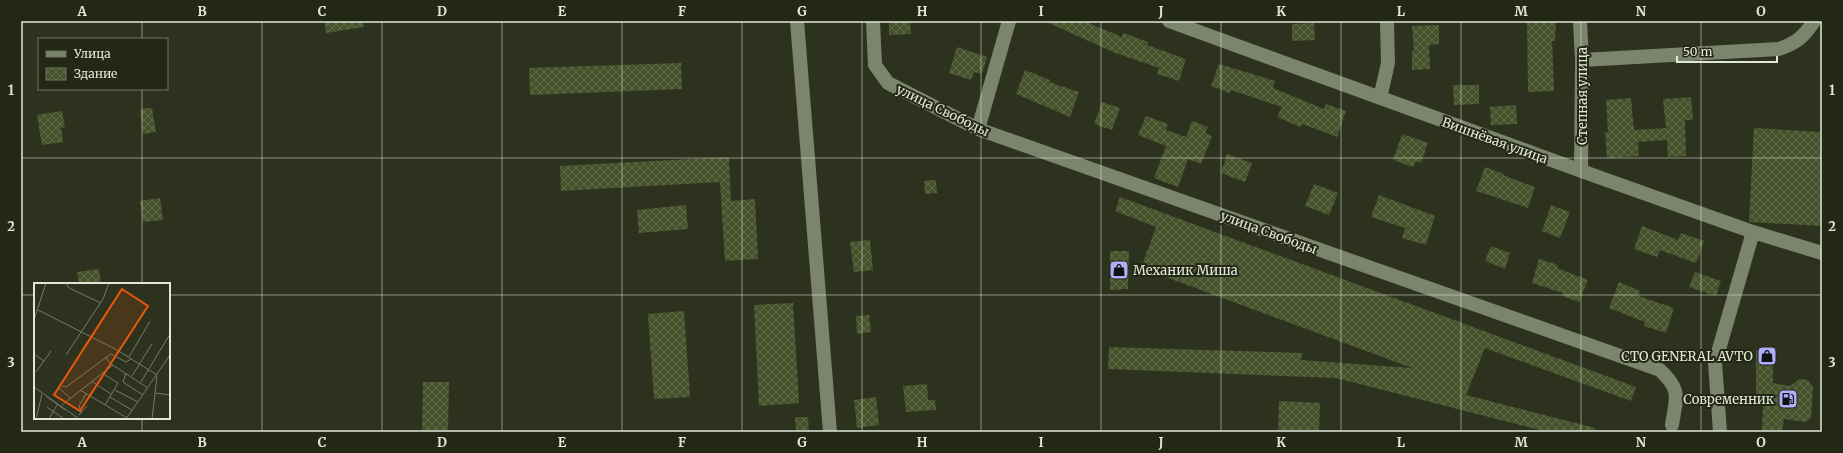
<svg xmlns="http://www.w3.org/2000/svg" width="1843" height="453" font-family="Merriweather,serif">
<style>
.building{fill:url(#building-cross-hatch)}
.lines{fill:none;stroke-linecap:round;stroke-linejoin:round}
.minor{stroke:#7d846d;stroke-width:14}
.grid{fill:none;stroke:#e1e6d9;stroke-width:1;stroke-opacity:0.55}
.labels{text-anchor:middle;stroke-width:4;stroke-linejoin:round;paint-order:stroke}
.street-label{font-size:13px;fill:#e1e6d9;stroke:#232815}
.poi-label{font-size:13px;fill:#e1e6d9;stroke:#232815;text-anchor:end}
.inset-road{fill:none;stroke:#747a69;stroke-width:1}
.view{fill:#e8590c;fill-opacity:0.15;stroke:#e8590c;stroke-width:2}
.inset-edge{fill:none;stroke:#e1e6d9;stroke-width:2}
.neatline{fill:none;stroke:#e1e6d9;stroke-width:1.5}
.grid-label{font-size:13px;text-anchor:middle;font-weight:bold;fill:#e1e6d9}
</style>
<defs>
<pattern id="building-cross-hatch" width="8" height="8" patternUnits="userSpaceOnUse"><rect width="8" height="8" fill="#47522c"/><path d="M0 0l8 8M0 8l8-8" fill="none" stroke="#616b4a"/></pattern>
</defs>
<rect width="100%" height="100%" fill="#2c321e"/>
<!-- building -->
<path class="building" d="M324,21H363L364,27L326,33Z
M889,21H910L911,34L889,35Z
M1044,21H1084L1122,37L1123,33L1148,42L1147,45L1186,59L1179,81L1157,74L1159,68L1113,52Z
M1527,21H1556L1555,41H1552L1554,91L1528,92Z
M1314,23L1315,40L1292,41V24Z
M1439,25V44L1429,45L1430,69L1412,70V51H1414L1412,26Z
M957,47L987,57L982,74L974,72L971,80L949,73Z
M681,63L682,89L530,95L529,68Z
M1219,64L1275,81L1273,88L1324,109L1326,104L1346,111L1337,137L1302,124L1300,127L1277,117L1282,107L1231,90L1230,93L1211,86Z
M1025,70L1050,80L1049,82L1079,92L1070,117L1016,94Z
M1453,85H1479V104L1454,105Z
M1691,97L1693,120H1685L1686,156L1668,157L1667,140L1638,142L1639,156L1607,158L1605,132H1608L1606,100L1631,98L1634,130L1666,128L1663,99Z
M1102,102L1120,108L1112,130L1094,124Z
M1516,105L1517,124L1491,125L1490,107Z
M152,108L156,132L143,134L140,109Z
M62,111L65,127L61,128L63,142L42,145L37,115Z
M1146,116L1168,124L1166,130L1186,137L1192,121L1208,127L1205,133L1212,136L1201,164L1188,159L1178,187L1154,178L1166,146L1138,135Z
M1754,128L1822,132V226L1749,222Z
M1402,134L1428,143L1421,163L1416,161L1413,167L1393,160Z
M1227,154L1252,163L1245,182L1221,173Z
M729,157L731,201L755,199L758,259L725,261L720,182L561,191L560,166Z
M1485,167L1504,174L1503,175L1535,187L1528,208L1476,191Z
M936,180L937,193L925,194L924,181Z
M1314,184L1338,193L1329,215L1305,206Z
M1379,195L1435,216L1426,245L1402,238L1405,228L1371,217Z
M1120,197L1636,387L1631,401L1485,348L1466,395L1595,428L1594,432H1548L1336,378L1108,369L1109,347L1302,353L1301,360L1412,368L1141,268L1156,227L1115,211Z
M160,198L163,220L143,222L140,201Z
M686,205L688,229L639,233L637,210Z
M1551,205L1570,212L1560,238L1542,231Z
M1642,226L1678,240L1681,233L1704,241L1696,263L1660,250L1657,257L1634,249Z
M870,240L873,270L854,272L850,242Z
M1491,246L1510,253L1505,269L1485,261Z
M1110,251H1129L1128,289L1110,290Z
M1539,259L1558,265L1557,268L1588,280L1579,302L1562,296L1563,293L1532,283Z
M99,269L101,284H79L77,272Z
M1695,272L1721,281L1716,296L1689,287Z
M1619,282L1640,291L1638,296L1674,308L1666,333L1644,326L1645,322L1609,308Z
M793,303L799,403L759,406L754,305Z
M684,311L690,397L654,399L648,314Z
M869,315L871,332L857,334L856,316Z
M1756,350H1773V383L1790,386L1799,379L1808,380L1813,387L1811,418L1805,422L1784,419L1782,432H1762L1763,402L1756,401Z
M423,382H449L448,432H422Z
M927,384L928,400H935L936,410L906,412L903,386Z
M876,397L879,425L857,428L854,400Z
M1279,401L1320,403L1319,432H1278Z
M795,417H808L809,432H796Z"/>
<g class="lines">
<!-- minor -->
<path class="minor" d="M797,21L830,432
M873,21L875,65L888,83L978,129L1660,370C1682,391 1676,397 1672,425
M1169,21L1601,178L1753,232L1822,253
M1580,21L1582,60L1581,171
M1582,60L1779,49C1796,43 1804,37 1814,21
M1380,98L1388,63L1387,21
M978,129L1009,21
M1720,432L1715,363L1753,232"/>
</g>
<!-- grid -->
<path class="grid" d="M142,21V39M262,21V432M382,21V432M502,21V432M622,21V432M742,21V432M862,21V432M981,21V432M1101,21V432M1221,21V432M1341,21V432M1461,21V432M1581,21V432M1701,21V432M142,89V284M21,158H1822M21,295H35M169,295H1822M142,418V432"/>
<!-- icons -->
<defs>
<symbol id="shop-square" viewBox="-11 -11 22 22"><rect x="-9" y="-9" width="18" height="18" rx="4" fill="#aeaefa" stroke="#232815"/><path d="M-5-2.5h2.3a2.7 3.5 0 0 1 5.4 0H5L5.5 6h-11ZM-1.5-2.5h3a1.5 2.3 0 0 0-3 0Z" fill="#111"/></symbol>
<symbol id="fuel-square" viewBox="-11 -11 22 22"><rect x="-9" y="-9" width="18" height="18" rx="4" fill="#aeaefa" stroke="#232815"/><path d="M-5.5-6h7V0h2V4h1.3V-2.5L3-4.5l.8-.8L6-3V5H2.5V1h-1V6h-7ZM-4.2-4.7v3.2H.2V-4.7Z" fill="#111"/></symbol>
</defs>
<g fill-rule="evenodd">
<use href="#shop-square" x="1108" y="259" width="22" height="22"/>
<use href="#shop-square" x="1756" y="345" width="22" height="22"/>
<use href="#fuel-square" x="1777" y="388" width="22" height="22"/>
</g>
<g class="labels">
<!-- street labels -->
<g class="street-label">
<text transform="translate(1582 96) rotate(-90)" y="5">Степная улица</text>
<text transform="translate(943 110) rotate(26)" y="5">улица Свободы</text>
<text transform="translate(1495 140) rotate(20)" y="5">Вишнёвая улица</text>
<text transform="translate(1269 232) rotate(20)" y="5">улица Свободы</text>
</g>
<!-- poi labels -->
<g class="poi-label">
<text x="1133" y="275" text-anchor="start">Механик Миша</text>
<text x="1753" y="361">СТО GENERAL AVTO</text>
<text x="1774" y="404">Современник</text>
</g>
</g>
<!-- overview -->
<g transform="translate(34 283)">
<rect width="136" height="136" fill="#2c321e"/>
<path class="inset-road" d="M32,0L35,5L67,20M4,27L83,67L123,92M0,37L12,0M0,71L10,78M32,72L69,16L75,0M71,74L77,81L114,105M95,74L116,38M2,89L17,68M68,90L84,100L71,122M92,90L89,99L109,112M98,93L118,61M57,98L77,111M107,99L136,51M28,103L32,104L77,71L92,79L97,76M0,104L45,136M25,105L36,115M46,107L93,135M81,107L104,119M121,110L136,112M12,113L31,127M76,114L98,127M28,122L79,82M13,124L30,136M47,130L45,123L52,111M45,132L53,123M2,136L8,111M15,136L23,122M92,136L136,72M118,136L123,93"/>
<path class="view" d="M88,6L114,23L46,128L20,112Z"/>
<rect width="136" height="136" class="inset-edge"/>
</g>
<!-- border -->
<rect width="1843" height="453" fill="none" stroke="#232815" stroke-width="44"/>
<!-- legend -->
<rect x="38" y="38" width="130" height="52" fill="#232815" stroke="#6f7463"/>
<rect x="46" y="51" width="20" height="6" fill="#7d846d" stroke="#6f7463"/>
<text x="74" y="58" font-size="12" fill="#e1e6d9">Улица</text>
<rect x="46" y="68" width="20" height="12" fill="url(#building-cross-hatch)" stroke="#6f7463"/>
<text x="74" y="78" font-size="12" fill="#e1e6d9">Здание</text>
<!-- scale -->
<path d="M1677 56v6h100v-6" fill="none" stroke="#e1e6d9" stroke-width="2"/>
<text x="1683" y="56" font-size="12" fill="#e1e6d9" stroke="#232815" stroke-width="3" paint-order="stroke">50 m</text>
<rect x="22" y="22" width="1799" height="409" class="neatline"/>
<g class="grid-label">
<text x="82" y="16">A</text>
<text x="202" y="16">B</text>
<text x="322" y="16">C</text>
<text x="442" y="16">D</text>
<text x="562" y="16">E</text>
<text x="682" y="16">F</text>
<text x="802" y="16">G</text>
<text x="922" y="16">H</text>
<text x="1041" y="16">I</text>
<text x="1161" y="16">J</text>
<text x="1281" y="16">K</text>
<text x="1401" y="16">L</text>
<text x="1521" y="16">M</text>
<text x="1641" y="16">N</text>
<text x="1761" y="16">O</text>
<text x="11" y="95">1</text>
<text x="1832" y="95">1</text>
<text x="11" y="231">2</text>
<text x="1832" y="231">2</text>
<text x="11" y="367">3</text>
<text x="1832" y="367">3</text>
<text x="82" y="447">A</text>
<text x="202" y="447">B</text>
<text x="322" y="447">C</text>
<text x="442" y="447">D</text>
<text x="562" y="447">E</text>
<text x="682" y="447">F</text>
<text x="802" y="447">G</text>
<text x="922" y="447">H</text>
<text x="1041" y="447">I</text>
<text x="1161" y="447">J</text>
<text x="1281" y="447">K</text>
<text x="1401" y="447">L</text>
<text x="1521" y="447">M</text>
<text x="1641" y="447">N</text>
<text x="1761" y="447">O</text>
</g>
</svg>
